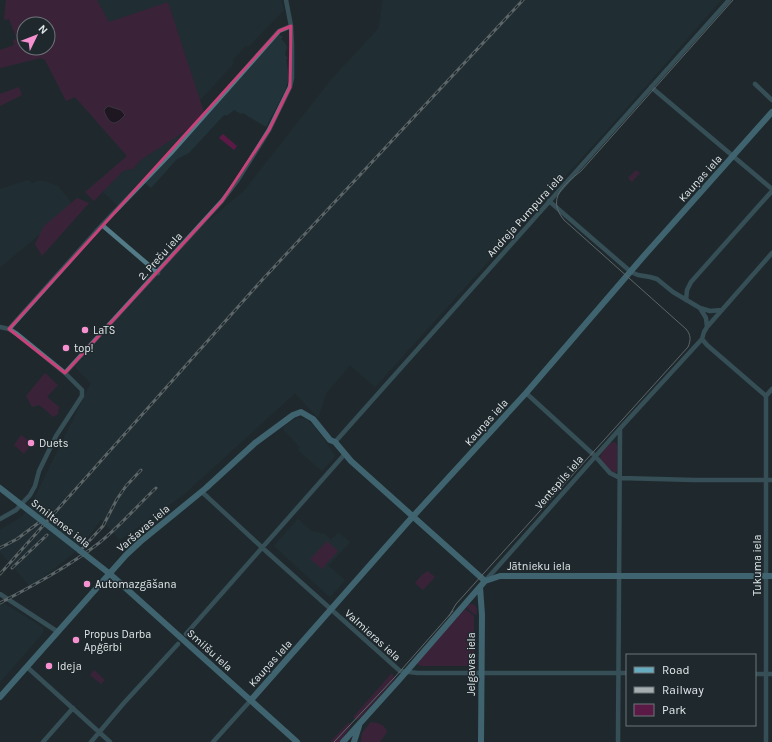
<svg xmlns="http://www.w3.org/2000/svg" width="772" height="742" font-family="Karla,sans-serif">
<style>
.built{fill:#22343a}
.green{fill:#5b1a46;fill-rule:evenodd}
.water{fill:#1e0014;stroke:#584554}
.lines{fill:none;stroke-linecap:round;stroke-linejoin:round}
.street{stroke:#527b87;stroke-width:4.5}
.secondary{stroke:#67abbf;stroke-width:6}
.tram{stroke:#a6adb0;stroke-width:1}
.rail-casing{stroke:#a6adb0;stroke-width:3}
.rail{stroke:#1f292d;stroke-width:1.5;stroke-dasharray:4.5;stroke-linecap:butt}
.secondary-bridge{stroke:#67abbf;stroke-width:6}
.marked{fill:none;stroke:#c84178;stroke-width:3;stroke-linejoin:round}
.poi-dot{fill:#f690d0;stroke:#1f292d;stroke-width:1.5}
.labels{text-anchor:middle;stroke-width:3;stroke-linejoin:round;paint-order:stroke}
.street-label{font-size:11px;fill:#e1e7ea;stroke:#1f292d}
.poi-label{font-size:11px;fill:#e1e7ea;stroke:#1f292d;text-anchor:start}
</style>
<rect width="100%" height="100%" fill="#1f292d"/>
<!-- built -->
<path class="built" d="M97,0H281L284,10L248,47L246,45L232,61L234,63L200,100L168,2L109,22Z
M383,0H721L623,112L375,387L350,365L326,393L318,418L295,393L183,495L120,540L101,519L81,547L31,587L0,552V530L22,517L33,501L91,383L75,367L201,227L244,191L331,80L379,28Z
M276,32L283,37L281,39L285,43L287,47L285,55L288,58L286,60L289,78L285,91L266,127L243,113L241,114L234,110L228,115H224L189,153L177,159L151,188L141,180L118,206L103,192L123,171L130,169L132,170L142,159L190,128Z
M29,180L32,184L38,181H44L58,186L74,206L0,267V189Z
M297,418H300L307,420L316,428L335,456L322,471L298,450L300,447L282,428Z
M298,519L311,531L325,534L331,540L338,533L350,542L328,566L345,580L330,597L274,546Z
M0,601L42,627L43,630V633L0,682Z"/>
<!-- green -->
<path class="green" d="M6,0H97L109,22L168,2L204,112L190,128L142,159L132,170L130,169L123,171L94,201L85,192L127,156L75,97L66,101L45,60L41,58L0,68V50L14,45L13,40L17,39L9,19L5,20L4,19ZM24,24H48V48H24Z
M19,87L22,95L0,106V94Z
M223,134L237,146L234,150L219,138Z
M636,170L640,173L632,182L628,178Z
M77,198L89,203L42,256L35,244L44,226Z
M45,373L58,385L47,397L59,407L58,414L53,417L48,412L39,405L32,407L26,396Z
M21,435L32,443L24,454L14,445Z
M613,442L616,443L617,446V471L615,473L608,469L600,459C600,453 608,445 613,442Z
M327,541L338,551L322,569L310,559Z
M428,571L435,577L423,590L415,583L422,575Z
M470,604C477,604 477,609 477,615L474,614L466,607Z
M465,609L474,616V666H421L417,664L418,661Z
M94,670L105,680L101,684L90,675Z
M392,673L395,679L359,719L356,720L353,717Z
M349,722L351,726L340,742H330Z
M371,722C378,723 385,724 387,732L380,742H361L362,733Z"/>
<!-- water -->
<path class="water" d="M108,106L121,110L125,115C123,117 120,121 117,122C111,126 105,116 104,110Z"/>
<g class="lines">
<!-- street -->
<path class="street" d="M755,84L772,100
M651,87L772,189
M549,201L631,272L638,275L650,277L657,279L673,292L700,308L710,311L722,310
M102,225L158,273
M686,300L687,290L691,282L772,191
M700,308L706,318L707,327
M0,327L9,329L17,334L65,373L82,390V396L56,436L39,471L35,486L30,495L16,510L0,519
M9,329L102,225L171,153L279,31L291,26
M702,339L707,345L766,396
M65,373L222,201L237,181L269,130L290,87L292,78V45L291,26L286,0
M526,393L595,456L610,473L620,478L694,480H772
M335,442L729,0
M202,492L267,552L400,671L418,673H627
M485,581L625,423L702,339L704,332L707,327L772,253
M0,594L58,632
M186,634L344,455
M27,667L110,742
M755,674H772
M43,742L73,708
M91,742L123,704L178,644
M213,742L251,700
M618,742L620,429
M766,742V396L772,389"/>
<!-- secondary -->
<path class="secondary" d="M110,574L297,742
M480,587L482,615L481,742
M0,697L126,555L140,542L206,488L255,443L293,415L301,412L313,419L330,440L335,442L351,461L485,581L500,576H772
M251,700L407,523L526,393L643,257L772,112
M343,742L399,680L485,581
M354,742L359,726"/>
<!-- tram -->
<path class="tram" d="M449,616L456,604L688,347C691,340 691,335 686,329L564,220C546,198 564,185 581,171L733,0
M334,742L395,677L453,611"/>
<defs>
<path id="rail" d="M0,548L17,539L41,521
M79,552L103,526L117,499L126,486L141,470
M12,568L47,535
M0,574L263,279L523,0
M0,603C34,585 68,567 99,543C119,527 137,506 156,488"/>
</defs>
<!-- rail casing -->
<use href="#rail" class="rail-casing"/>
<!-- rail -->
<use href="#rail" class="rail"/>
<!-- secondary-bridge -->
<path class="secondary-bridge" d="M0,488L110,574"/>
</g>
<!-- marked area -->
<path d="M0 0H772V742H0ZM291,26L290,87L269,130L222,201L65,373L9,329L279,31Z" fill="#1f292d" fill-opacity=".55" fill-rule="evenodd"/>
<path class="marked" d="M291,26L290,87L269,130L222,201L65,373L9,329L279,31Z"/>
<!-- markers -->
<g class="poi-dot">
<circle cx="85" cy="330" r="4"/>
<circle cx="66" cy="348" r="4"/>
<circle cx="31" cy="443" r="4"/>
<circle cx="87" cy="584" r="4"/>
<circle cx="76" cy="640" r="4"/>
<circle cx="49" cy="666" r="4"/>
</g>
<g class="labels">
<!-- street labels -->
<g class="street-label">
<text transform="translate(700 178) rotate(-48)" y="4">Kauņas iela</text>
<text transform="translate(525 215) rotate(-48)" y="4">Andreja Pumpura iela</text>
<text transform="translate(160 256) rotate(-48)" y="4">2. Preču iela</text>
<text transform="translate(486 422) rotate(-48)" y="4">Kauņas iela</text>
<text transform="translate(559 482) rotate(-49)" y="4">Ventspils iela</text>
<text transform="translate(61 523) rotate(38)" y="4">Smiltenes iela</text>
<text transform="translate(143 528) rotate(-41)" y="4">Varšavas iela</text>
<text transform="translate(757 565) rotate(-90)" y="4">Tukuma iela</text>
<text x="539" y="570">Jātnieku iela</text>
<text transform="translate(373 635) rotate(42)" y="4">Valmieras iela</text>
<text transform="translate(210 650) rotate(42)" y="4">Smilšu iela</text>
<text transform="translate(270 663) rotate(-48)" y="4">Kauņas iela</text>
<text transform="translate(471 664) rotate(-90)" y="4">Jelgavas iela</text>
</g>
<!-- poi labels -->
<g class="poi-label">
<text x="93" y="334">LaTS</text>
<text x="74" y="352">top!</text>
<text x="39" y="447">Duets</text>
<text x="95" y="588">Automazgāšana</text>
<text x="84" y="638">Propus Darba<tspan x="84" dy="13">Apģērbi</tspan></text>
<text x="57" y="670">Ideja</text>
</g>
</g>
<!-- legend -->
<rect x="626" y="654" width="130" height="72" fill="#1f292d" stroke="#6d7579"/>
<rect x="634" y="667" width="20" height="6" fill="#67abbf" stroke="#6d7579"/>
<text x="662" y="674" font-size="12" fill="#e1e7ea">Road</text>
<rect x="634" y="687" width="20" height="6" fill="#a6adb0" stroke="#6d7579"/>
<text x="662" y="694" font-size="12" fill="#e1e7ea">Railway</text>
<rect x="634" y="704" width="20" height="12" fill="#5b1a46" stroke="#6d7579"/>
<text x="662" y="714" font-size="12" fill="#e1e7ea">Park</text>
<!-- north arrow -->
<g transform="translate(36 36) rotate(47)"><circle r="19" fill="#1f292d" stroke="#6d7579"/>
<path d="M0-3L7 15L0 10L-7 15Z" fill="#f690d0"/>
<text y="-6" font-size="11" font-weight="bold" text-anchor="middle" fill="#e1e7ea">N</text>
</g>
</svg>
